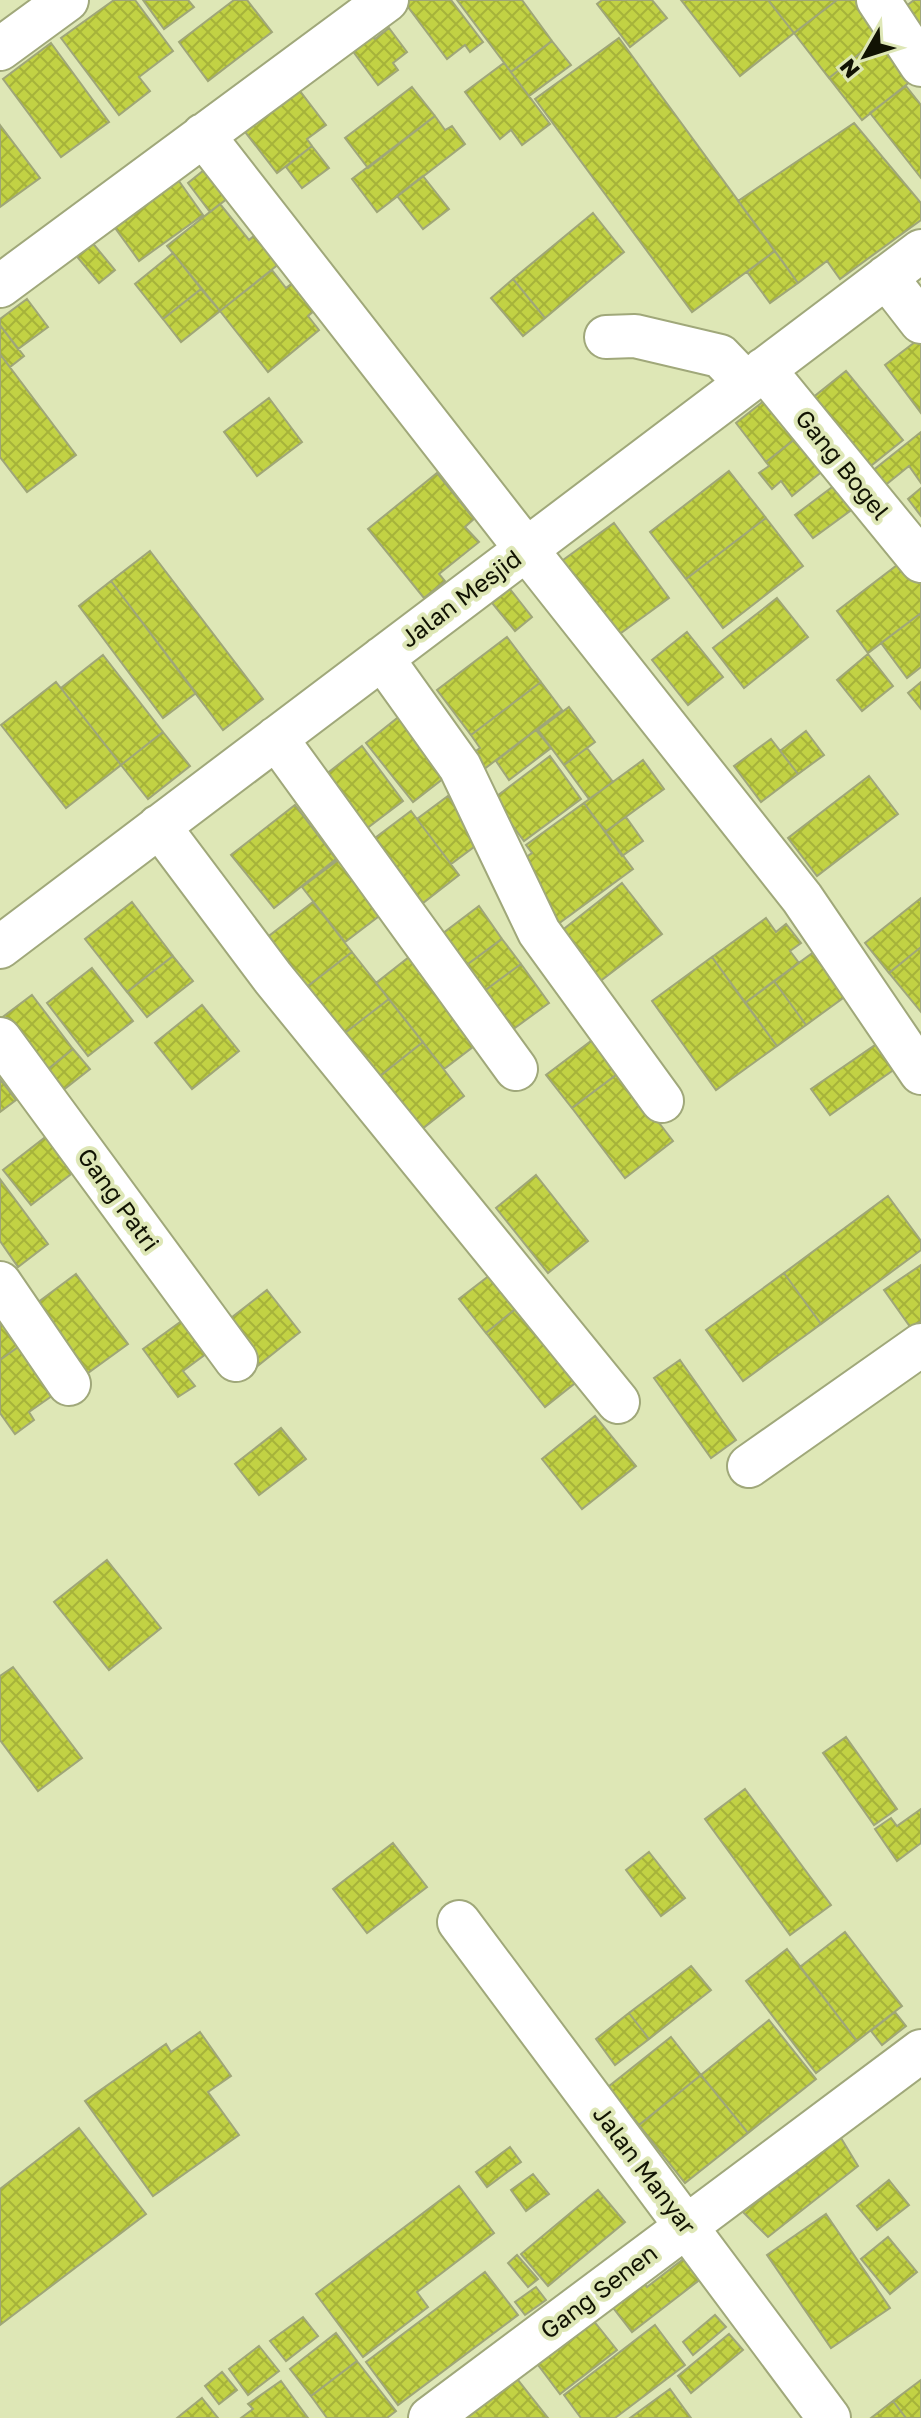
<svg xmlns="http://www.w3.org/2000/svg" width="921" height="2418" font-family="'Golos Text',sans-serif">
<style>
.building{fill:url(#building-cross-hatch);stroke:#9fa678;stroke-width:2}
.lines{fill:none;stroke-linecap:round;stroke-linejoin:round}
.minor-casing{stroke:#a0a87a;stroke-width:46}
.minor{stroke:#fff;stroke-width:42}
.labels{text-anchor:middle;stroke-width:8;stroke-linejoin:round;paint-order:stroke}
.street-label{font-size:24px;fill:#111303;stroke:#dee7b6}
</style>
<defs>
<pattern id="building-cross-hatch" width="8" height="8" patternUnits="userSpaceOnUse" patternTransform="scale(2)"><rect width="8" height="8" fill="#c2d244"/><path d="M0 0l8 8M0 8l8-8" fill="none" stroke="#a6b33a"/></pattern>
</defs>
<rect width="100%" height="100%" fill="#dee7b6"/>
<!-- building -->
<path class="building" d="M114,0H135L173,51L139,77L150,91L119,115L61,38Z
M143,0H188L194,7L164,29Z
M234,0H247L272,32L208,81L179,42Z
M409,0H451L483,42L470,52L465,45L447,59L405,3Z
M457,0H522L552,41L511,72Z
M602,0H652L667,18L630,47L597,4Z
M681,0H768L794,33L740,76Z
M768,0H837L794,33Z
M837,0H864L889,31L829,78L794,33Z
M914,0H921V54L892,17Z
M389,28L407,52L393,63L398,70L378,85L349,46L369,32L375,39Z
M889,31L921,73L862,120L829,78Z
M619,38L775,251L692,312L535,99Z
M552,41L571,65L529,96L511,72Z
M51,43L109,122L61,157L3,79Z
M504,63L550,124L522,145L511,130L500,139L465,92Z
M906,86L921,105V178L870,113Z
M412,87L435,116L368,168L345,138Z
M300,91L326,125L307,139L312,146L277,173L242,128L276,101L281,106Z
M435,116L445,130L452,126L465,144L377,212L352,179Z
M854,123L921,203V220L840,279L827,261L798,283L738,201Z
M0,125L40,178L0,207Z
M312,146L329,168L302,188L286,167Z
M214,162L237,191L210,212L188,183Z
M174,174L203,215L139,261L110,221Z
M423,176L449,209L423,229L397,196Z
M220,204L249,240L262,229L285,259L220,311L167,246Z
M593,213L624,252L545,318L513,279Z
M90,240L115,270L99,283L74,253Z
M775,251L798,283L770,303L747,272Z
M173,253L201,289L163,319L135,284Z
M272,270L286,288L299,278L321,305L308,316L319,330L268,372L220,311Z
M513,279L545,318L523,336L491,298Z
M201,289L220,311L181,342L163,319Z
M27,299L48,327L18,349L0,325V319Z
M0,325L24,356L10,367L0,354Z
M919,339L921,342V413L885,365Z
M0,354L76,455L27,492L0,457Z
M846,371L903,440L862,473L806,403Z
M775,392L805,431L766,462L736,423Z
M269,398L302,442L257,476L224,432Z
M805,431L831,464L792,496L781,481L772,489L759,473L769,466L766,462Z
M921,432V483L909,466L878,491L866,476Z
M729,471L766,518L686,579L650,532Z
M437,473L474,519L465,527L479,542L439,574L445,581L424,598L368,529Z
M843,479L861,503L813,538L795,515Z
M921,488V516L908,499Z
M766,518L803,566L723,628L686,579Z
M614,523L669,598L614,638L559,563Z
M150,551L263,699L223,730L111,581Z
M909,556L921,572V613L868,653L837,611Z
M111,581L196,693L163,718L79,606Z
M510,589L532,617L515,631L492,603Z
M777,598L808,637L744,688L713,648Z
M921,613V667L907,678L881,643Z
M687,632L723,677L688,705L652,660Z
M507,637L541,682L471,735L437,690Z
M868,654L893,686L862,711L837,680Z
M103,655L163,732L121,765L61,688Z
M56,682L121,765L66,808L1,725Z
M541,682L562,710L475,776L463,760L480,748L471,735Z
M921,682V709L908,693Z
M569,707L595,742L564,765L538,730Z
M406,711L453,771L413,802L366,743Z
M536,730L551,748L509,780L496,761Z
M806,731L824,755L798,774L780,751Z
M163,732L190,766L148,799L121,765Z
M771,739L798,774L761,802L734,766Z
M362,746L403,801L362,832L320,779Z
M587,748L613,782L589,799L564,765Z
M550,756L581,799L524,841L493,799Z
M643,760L664,789L605,832L584,803Z
M869,776L898,814L817,876L788,838Z
M448,796L482,841L451,864L417,819Z
M584,803L633,869L558,924L515,865L532,853L526,845Z
M295,805L336,859L274,908L231,855Z
M411,811L459,875L423,903L375,838Z
M626,817L643,841L622,856L605,832Z
M345,855L387,910L345,942L302,887Z
M622,883L662,934L599,982L560,932Z
M921,898V947L889,973L865,943Z
M132,902L173,956L127,992L85,939Z
M313,902L352,952L304,989L265,939Z
M479,906L502,939L457,972L434,940Z
M766,918L776,932L786,924L801,943L790,951L799,963L745,1003L712,957Z
M502,939L521,964L476,997L457,972Z
M921,947V1012L889,973Z
M818,949L850,993L806,1025L774,981Z
M418,950L486,1037L444,1069L376,983Z
M352,952L389,999L341,1036L304,989Z
M173,956L193,981L147,1017L127,992Z
M712,957L777,1046L716,1090L652,1001Z
M521,964L549,1003L504,1036L476,997Z
M92,968L133,1021L88,1056L47,1003Z
M774,981L806,1025L777,1046L745,1003Z
M32,995L73,1049L37,1078L0,1019Z
M389,999L423,1042L375,1080L341,1036Z
M202,1005L239,1051L192,1089L155,1043Z
M595,1038L620,1072L572,1108L546,1075Z
M881,1041L899,1066L830,1115L811,1089Z
M423,1042L464,1096L417,1133L375,1080Z
M73,1049L90,1069L53,1098L37,1078Z
M620,1072L673,1141L625,1178L572,1108Z
M0,1079L16,1100L0,1112Z
M48,1135L75,1171L31,1205L3,1170Z
M536,1175L588,1241L548,1273L496,1208Z
M0,1179L48,1244L18,1267L0,1241Z
M888,1196L921,1241V1250L821,1324L784,1273Z
M921,1265V1321L911,1328L884,1290Z
M499,1268L525,1301L486,1333L459,1299Z
M784,1273L821,1324L743,1381L706,1330Z
M76,1274L128,1344L81,1378L29,1309Z
M267,1290L300,1332L255,1368L222,1325Z
M525,1301L584,1376L545,1407L486,1333Z
M0,1307L25,1342L0,1360Z
M190,1315L214,1348L183,1371L195,1386L178,1397L143,1349Z
M25,1342L59,1391L29,1412L34,1420L15,1434L0,1413V1360Z
M680,1360L736,1440L711,1458L654,1378Z
M595,1416L636,1466L582,1509L542,1459Z
M281,1428L306,1459L259,1495L235,1464Z
M107,1560L161,1628L109,1670L54,1602Z
M13,1667L82,1758L38,1791L0,1740V1676Z
M846,1737L897,1809L874,1825L823,1753Z
M745,1789L831,1905L790,1935L705,1819Z
M921,1809V1843L897,1861L875,1829L891,1818L897,1826Z
M393,1843L427,1887L367,1933L333,1889Z
M649,1852L685,1898L661,1916L626,1870Z
M845,1932L902,2006L857,2041L800,1967Z
M787,1949L857,2041L816,2073L746,1981Z
M691,1966L711,1990L649,2039L629,2013Z
M895,2012L906,2026L882,2045L871,2031Z
M629,2013L649,2039L615,2065L596,2039Z
M769,2020L816,2079L748,2133L701,2075Z
M200,2032L231,2076L208,2092L239,2135L153,2196L85,2101L166,2044L171,2052Z
M671,2037L701,2075L639,2125L608,2087Z
M701,2075L748,2133L685,2183L639,2125Z
M79,2128L146,2214L0,2325V2189Z
M841,2138L858,2166L768,2237L743,2212Z
M510,2147L521,2162L487,2187L476,2172Z
M533,2174L549,2194L526,2211L511,2190Z
M889,2180L909,2205L877,2230L857,2206Z
M459,2186L494,2233L417,2292L428,2307L363,2357L316,2294Z
M598,2190L625,2222L548,2286L521,2254Z
M826,2214L890,2308L831,2348L767,2255Z
M888,2237L917,2272L890,2294L861,2259Z
M517,2255L538,2279L528,2287L508,2263Z
M686,2257L702,2278L632,2332L603,2295L634,2271L647,2287Z
M485,2272L518,2315L398,2405L366,2362Z
M536,2287L546,2300L525,2315L515,2302Z
M585,2310L617,2350L560,2394L529,2353Z
M715,2315L726,2327L693,2355L683,2342Z
M303,2317L318,2336L286,2361L270,2341Z
M655,2325L685,2365L615,2418H581L564,2395Z
M336,2333L357,2361L311,2396L290,2369Z
M729,2334L743,2350L691,2393L678,2376Z
M259,2346L279,2371L248,2395L229,2369Z
M357,2361L396,2411L387,2418H327L311,2396Z
M507,2366L548,2418H448Z
M222,2372L237,2390L219,2404L205,2386Z
M921,2380V2418H906L893,2401Z
M281,2381L308,2418H241L253,2409L248,2404Z
M670,2389L691,2418H630Z
M202,2398L218,2418H177Z
M893,2401L906,2418H871Z"/>
<g class="lines">
<defs>
<path id="minor" d="M878,0L921,65
M0,49L67,0
M203,135L526,549L802,898L921,1073
M886,277L921,322
M0,286L387,0
M606,337L635,336L720,356L746,383
M764,369L921,561
M382,658L460,767L539,932L662,1101
M276,738L516,1069
M159,826L273,978L618,1402
M0,947L921,251
M0,1039L236,1360
M0,1283L69,1384
M749,1466L921,1345
M459,1922L829,2418
M430,2418L921,2051"/>
</defs>
<!-- minor casing -->
<use href="#minor" class="minor-casing"/>
<!-- minor -->
<use href="#minor" class="minor"/>
</g>
<g class="labels">
<!-- street labels -->
<g class="street-label">
<text transform="translate(842 465) rotate(51)" y="8">Gang Bogel</text>
<text transform="translate(461 599) rotate(-37)" y="8">Jalan Mesjid</text>
<text transform="translate(118 1200) rotate(54)" y="8">Gang Patri</text>
<text transform="translate(644 2170) rotate(53)" y="8">Jalan Manyar</text>
<text transform="translate(599 2292) rotate(-37)" y="8">Gang Senen</text>
</g>
</g>
<!-- north arrow -->
<g transform="translate(865 56) rotate(231)" stroke="#dee7b6" stroke-width="6" paint-order="stroke">
<path d="M0-6L14 30L0 20L-14 30Z" fill="#111303"/>
<text y="-12" font-size="22" font-weight="bold" text-anchor="middle" fill="#111303">N</text>
</g>
</svg>
